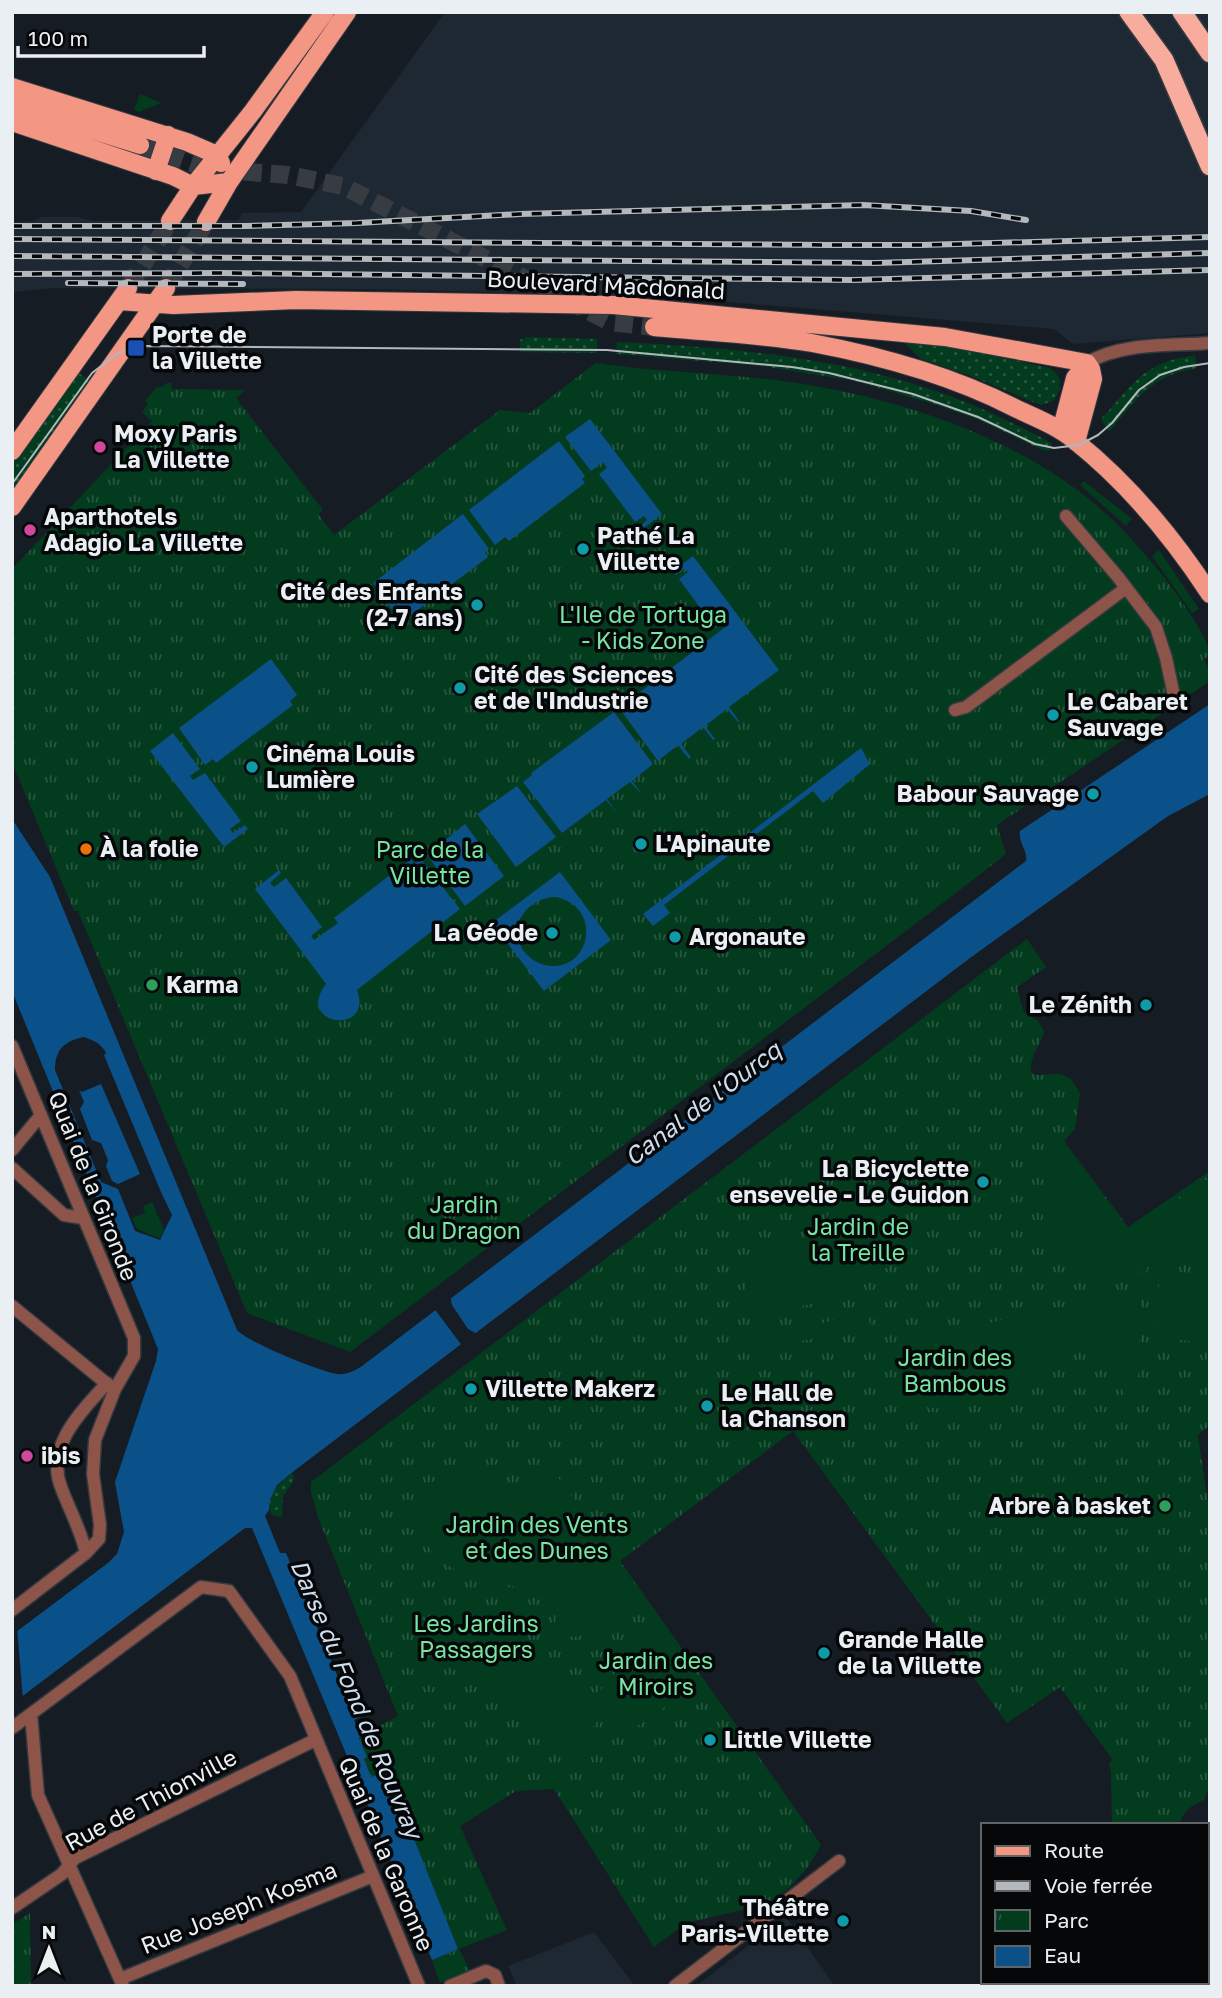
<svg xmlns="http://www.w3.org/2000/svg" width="1222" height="1998" font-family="'Golos Text',sans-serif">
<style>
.built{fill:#1d2833}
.grass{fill:url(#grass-dots)}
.park{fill:url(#park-tufts)}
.garden{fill:#033b1f}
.water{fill:#0b5189;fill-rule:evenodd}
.pier{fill:#161c23}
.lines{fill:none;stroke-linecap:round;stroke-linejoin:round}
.primary-tunnel{stroke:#363c42;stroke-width:18;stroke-dasharray:18 9;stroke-linecap:butt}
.minor-casing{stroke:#343a40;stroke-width:15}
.primary-casing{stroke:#343a40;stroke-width:20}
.trunk-casing{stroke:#343a40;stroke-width:22}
.minor{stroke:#8d554a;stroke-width:12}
.primary{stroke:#f49684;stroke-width:18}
.trunk{stroke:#f8ac9d;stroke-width:19}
.tram{stroke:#b3b8bd;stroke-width:2}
.rail-casing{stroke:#b3b8bd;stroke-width:6}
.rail{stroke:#050709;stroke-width:3.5;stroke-dasharray:10;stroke-linecap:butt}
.transit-dot{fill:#1a4fb4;stroke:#050709;stroke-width:2.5}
.hotel-dot{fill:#d1479c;stroke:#050709;stroke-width:2.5}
.culture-dot{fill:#0f9aa8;stroke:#050709;stroke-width:2.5}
.food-dot{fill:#e8710a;stroke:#050709;stroke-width:2.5}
.leisure-dot{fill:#2e9e5b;stroke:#050709;stroke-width:2.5}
.labels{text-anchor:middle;stroke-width:7;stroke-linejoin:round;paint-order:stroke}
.street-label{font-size:23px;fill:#eaeff3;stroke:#050709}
.poi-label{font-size:23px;font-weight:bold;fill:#eaeff3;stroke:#050709;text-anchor:start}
.park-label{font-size:23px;fill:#77e6a2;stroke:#050709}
.water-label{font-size:24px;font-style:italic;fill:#cedeee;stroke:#050709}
</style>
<defs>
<pattern id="grass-dots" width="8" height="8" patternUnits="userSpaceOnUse" patternTransform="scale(1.75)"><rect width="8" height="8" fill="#033b1f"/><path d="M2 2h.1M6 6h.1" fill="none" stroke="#285840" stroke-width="1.8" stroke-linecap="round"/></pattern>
<pattern id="park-tufts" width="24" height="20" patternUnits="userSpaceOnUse" patternTransform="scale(1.75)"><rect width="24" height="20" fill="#033b1f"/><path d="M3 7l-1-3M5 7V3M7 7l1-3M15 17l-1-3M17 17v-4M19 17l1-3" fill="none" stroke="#285840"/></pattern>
</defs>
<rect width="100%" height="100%" fill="#161c23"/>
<!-- built -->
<path class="built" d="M445,12H1210V333L1073,344L1054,329L655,296L370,289L53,288L12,292V222L34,221L41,217H77L93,221L238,220L242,213L301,212Z
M786,1917L835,1986H696Z
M594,1932L635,1986H517L508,1966Z"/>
<!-- grass -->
<path class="grass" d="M525,337L597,339V353L520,352V339L525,340Z
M902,340L938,343L1050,368C1064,377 1062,390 1053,401L1041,405L1033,402L971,376L921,359Z
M617,342C749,348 890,361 1010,422C1025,430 1039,435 1052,444L1050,451L1042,450L979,420L940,406L855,381L762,366L616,354Z
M1195,355L1197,368C1151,375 1137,399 1109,432L1101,419C1135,383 1141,363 1195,355Z
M77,372L94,383L12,499V462Z
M293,1473L294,1480L283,1496L282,1517L271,1515C266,1495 278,1483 293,1473Z"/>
<!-- park -->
<path class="park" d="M596,363C663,373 731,373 797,383C905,400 1020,438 1103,511C1122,528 1138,546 1154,565C1168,581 1209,636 1210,655L1204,659L1210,672V681L997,825L1006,854L956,893L350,1352L247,1313L78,911H74L12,762V569L152,421L142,412L148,404L145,401L156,388L164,386L167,383H171L172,389L246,390L236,398L323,510L318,514L334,535L500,410L530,413Z
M1027,939L1046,967L1017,987L1023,1011L1038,1021L1044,1032C1040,1046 1029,1057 1031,1072L1037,1075L1060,1074L1071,1079L1080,1093L1075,1129L1064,1141L1128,1227L1210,1171V1425L1198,1435L1210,1518V1631L1208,1638L1210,1646V1784L1204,1800C1191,1805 1183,1811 1179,1825H1112L1111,1772L1109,1764L1112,1759L1060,1687L1007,1723L793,1431L620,1561L821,1845L808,1867L790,1887L777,1897L763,1905L686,1923L654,1947L554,1789L516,1791L460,1826L507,1930L459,1949L470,1971L440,1983L432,1960L458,1949L387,1771L371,1778L364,1759L366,1757L359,1737L398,1716L318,1517L311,1492V1482Z
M30,1913L31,1986H12V1924Z"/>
<!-- garden -->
<path class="garden" d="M140,94L162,103L139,112L134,110Z
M1084,481L1132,519L1126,526L1080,485Z
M1159,550L1199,609L1192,613L1152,556Z
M1057,1134L1128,1229L1151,1213L1147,1271C1112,1277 1057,1280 1045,1236C1038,1208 1051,1162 1057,1134Z
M1197,1180H1210V1260L1155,1270L1158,1211L1191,1192Z
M850,1198L873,1202L895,1220L909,1251C893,1263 876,1276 859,1285C821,1306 778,1313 736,1313L749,1277L751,1259L768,1238L789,1239L804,1255L818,1243L829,1212Z
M152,1202L164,1230L161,1237L158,1238L137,1229L132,1218L145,1213L143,1206Z
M1210,1270V1345L1158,1336L1159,1281Z
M1141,1290L1137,1410L1092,1350L1083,1349L962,1411L926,1407L904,1400C896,1375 897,1366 905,1341Z
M864,1307L871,1326L761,1350L749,1333C790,1335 828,1324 864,1307Z
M550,1466L644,1597C621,1615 586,1649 555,1632L556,1603L543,1594L458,1572L436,1557L414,1527L415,1510L428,1487L438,1476L464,1471L515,1489L527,1486Z
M465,1597L533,1621L520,1640L558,1681L563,1677L599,1719L568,1761L524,1708L515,1714L484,1671L462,1682L429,1623Z
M659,1622L701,1682L619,1739L595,1696Z"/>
<!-- water -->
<path class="water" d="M590,419L662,514L641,530L639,527L647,520L644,516L635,522L599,474L607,468L603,462L591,471L565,437Z
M559,441L585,476L582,479L585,483L509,541L505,537L495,545L469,510Z
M463,514L489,549L485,552L488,557L411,615L408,611L398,618L373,583Z
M693,556L779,670L729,707L739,721L738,722L727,709L705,726L715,739L713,740L703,727L681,744L691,757L689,759L678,745L658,761L619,708L728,625L724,621L715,628L679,579L688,572L684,569L676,575L673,571Z
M271,659L297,695L290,701L293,705L216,763L213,759L205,765L179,728Z
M1210,704V794L1168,816L970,958L294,1471L277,1485L270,1500L269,1510L265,1516L280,1553H286L349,1704L361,1709L363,1716L354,1720L361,1736L359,1738L367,1757L364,1759L371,1777L387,1771L458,1949L432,1960L252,1528H245L12,1704V1635L108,1563L117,1554L124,1532L115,1482L156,1361L158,1349L12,991V819L50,877L237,1330C247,1342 321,1372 337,1374C347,1375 354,1371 362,1366L1026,861C1028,851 1018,842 1020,831ZM84,1037C93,1040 102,1044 106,1053L104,1055L161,1192L172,1215L160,1240L135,1231L118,1189L101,1182L55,1070C55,1050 64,1041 84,1037Z
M614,712L653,764L632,781L642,794L630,782L607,799L617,813L606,800L562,833L523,782L532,775L531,773Z
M173,733L200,769L190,776L193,780L205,773L241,821L230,829L233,833L245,825L248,829L224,847L150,751Z
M861,748L870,764L823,803L813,791L664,905L670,913L653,926L643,914Z
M517,786L556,837L516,867L477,814Z
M465,824L504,876L465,906L427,855Z
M411,859L414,864L421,859L460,909L357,990C374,1036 294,1026 326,984L255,889L279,870L281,873L270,883L274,887L286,878L322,927L311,936L314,940L338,923L334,918Z
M560,872L611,940L544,991L492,923ZM555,897C605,906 590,975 545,965C536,963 528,957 523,950C507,925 528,898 555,897Z
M101,1084L140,1174L118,1184L112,1181L106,1166L108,1160L101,1143L92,1140L80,1109L84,1102L79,1090L82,1092Z"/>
<!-- pier -->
<path class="pier" d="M450,1294L452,1305L468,1329L479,1335L463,1347L433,1307Z
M17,1627L23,1700L12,1707V1630Z"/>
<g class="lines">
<!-- primary-tunnel -->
<path class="primary-tunnel" d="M140,145L209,169L288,175L343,186L610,322L654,327
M128,288L170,221
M166,288L206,222"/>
<defs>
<path id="minor" d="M1087,363C1122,342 1170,346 1210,343
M1066,516L1118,577L1156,627L1166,658L1173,691
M955,710L966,707L1126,588
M12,1046L134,1338V1356L115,1389L95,1440L93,1474L100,1525L99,1539L86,1553L12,1610
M12,1150L41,1115
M12,1168L64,1215L83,1218
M12,1306L112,1388
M86,1553C81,1530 69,1509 61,1487C45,1446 82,1411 107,1383
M31,1714L38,1795L123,1986
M12,1728L201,1587L229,1591L290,1676L419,1986
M12,1908L62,1874L75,1858L315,1740
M120,1979L373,1876
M450,1986L486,1971L495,1975L499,1986
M675,1986L839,1861"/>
<path id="primary" d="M12,87L187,142L217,155L221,163
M12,105L140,145
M12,122L173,176L193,186L229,182
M156,171L168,135
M170,221L193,186L253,111L325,12
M206,222L229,182L347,12
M120,301L173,305L296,300L613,305L945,337L1087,363
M654,327C706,332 760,334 812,343C881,356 950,375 1013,407C1033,417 1056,425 1074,440C1128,483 1172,536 1210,594
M1061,431L1075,378L1087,363
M1076,442L1093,379L1091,369L1087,363
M12,451L128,288
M12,507L166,288"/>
<path id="trunk" d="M1129,12L1164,60L1210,166
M1182,12L1210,53"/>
</defs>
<!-- minor casing -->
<use href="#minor" class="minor-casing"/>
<!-- primary casing -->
<use href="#primary" class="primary-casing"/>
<!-- trunk casing -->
<use href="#trunk" class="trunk-casing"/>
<!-- minor -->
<use href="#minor" class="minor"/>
<!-- primary -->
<use href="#primary" class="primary"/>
<!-- trunk -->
<use href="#trunk" class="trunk"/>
<!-- tram -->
<path class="tram" d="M12,484L92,373L118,353L147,346L607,350L792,367L829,373L913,394L978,417L1035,444L1054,448L1079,445L1098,435L1112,423L1139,390L1160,375L1184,367L1210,363"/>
<defs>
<path id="rail" d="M12,226H244L357,223L520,214L863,205L971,211L1026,220
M12,239L830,245H922L1210,237
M12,256L875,263L1210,253
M12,274L222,273L853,280L1210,270
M68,283L243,284"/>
</defs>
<!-- rail casing -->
<use href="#rail" class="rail-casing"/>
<!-- rail -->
<use href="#rail" class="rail"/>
</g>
<!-- markers -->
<rect class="transit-dot" x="127" y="339" width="18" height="18" rx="3.5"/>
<g class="hotel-dot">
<circle cx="100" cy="447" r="7"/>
<circle cx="30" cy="530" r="7"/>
<circle cx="27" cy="1456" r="7"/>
</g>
<g class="culture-dot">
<circle cx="583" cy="549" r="7"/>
<circle cx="477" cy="605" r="7"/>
<circle cx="460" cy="688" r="7"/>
<circle cx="1053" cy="715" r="7"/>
<circle cx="252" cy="767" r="7"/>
<circle cx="1093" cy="794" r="7"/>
<circle cx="641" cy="844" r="7"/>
<circle cx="552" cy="933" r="7"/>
<circle cx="675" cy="937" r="7"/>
<circle cx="1146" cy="1005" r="7"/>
<circle cx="983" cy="1182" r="7"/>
<circle cx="471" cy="1389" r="7"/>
<circle cx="707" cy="1406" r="7"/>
<circle cx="824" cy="1653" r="7"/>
<circle cx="710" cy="1740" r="7"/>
<circle cx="843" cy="1921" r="7"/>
</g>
<circle class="food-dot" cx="86" cy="849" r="7"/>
<g class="leisure-dot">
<circle cx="152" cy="985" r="7"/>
<circle cx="1165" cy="1506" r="7"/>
</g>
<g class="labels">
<!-- street labels -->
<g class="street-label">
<text transform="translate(606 285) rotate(3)" y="8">Boulevard Macdonald</text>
<text transform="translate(93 1186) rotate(68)" y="8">Quai de la Gironde</text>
<text transform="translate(151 1800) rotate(-28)" y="8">Rue de Thionville</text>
<text transform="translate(386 1854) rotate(67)" y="8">Quai de la Garonne</text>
<text transform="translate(239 1908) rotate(-22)" y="8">Rue Joseph Kosma</text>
</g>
<!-- poi labels -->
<g class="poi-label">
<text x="152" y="343">Porte de<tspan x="152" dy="26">la Villette</tspan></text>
<text x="114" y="442">Moxy Paris<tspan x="114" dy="26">La Villette</tspan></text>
<text x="44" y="525">Aparthotels<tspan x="44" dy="26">Adagio La Villette</tspan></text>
<text x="597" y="544">Pathé La<tspan x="597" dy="26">Villette</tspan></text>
<text x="463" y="600" text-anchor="end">Cité des Enfants<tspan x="463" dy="26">(2-7 ans)</tspan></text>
<text x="474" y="683">Cité des Sciences<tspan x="474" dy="26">et de l'Industrie</tspan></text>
<text x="1067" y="710">Le Cabaret<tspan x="1067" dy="26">Sauvage</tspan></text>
<text x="266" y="762">Cinéma Louis<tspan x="266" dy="26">Lumière</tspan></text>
<text x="1079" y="802" text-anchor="end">Babour Sauvage</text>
<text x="655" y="852">L'Apinaute</text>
<text x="100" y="857">À la folie</text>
<text x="538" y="941" text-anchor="end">La Géode</text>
<text x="689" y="945">Argonaute</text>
<text x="166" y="993">Karma</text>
<text x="1132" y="1013" text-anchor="end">Le Zénith</text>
<text x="969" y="1177" text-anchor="end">La Bicyclette<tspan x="969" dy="26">ensevelie - Le Guidon</tspan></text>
<text x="485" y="1397">Villette Makerz</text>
<text x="721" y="1401">Le Hall de<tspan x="721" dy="26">la Chanson</tspan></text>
<text x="41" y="1464">ibis</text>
<text x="1151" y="1514" text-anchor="end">Arbre à basket</text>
<text x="838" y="1648">Grande Halle<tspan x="838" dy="26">de la Villette</tspan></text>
<text x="724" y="1748">Little Villette</text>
<text x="829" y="1916" text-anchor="end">Théâtre<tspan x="829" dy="26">Paris-Villette</tspan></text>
</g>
<!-- park labels -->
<g class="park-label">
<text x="643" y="623">L'Ile de Tortuga<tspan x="643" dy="26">- Kids Zone</tspan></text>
<text x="430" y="858">Parc de la<tspan x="430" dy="26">Villette</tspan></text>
<text x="464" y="1213">Jardin<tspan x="464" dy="26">du Dragon</tspan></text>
<text x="858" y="1235">Jardin de<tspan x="858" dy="26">la Treille</tspan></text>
<text x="955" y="1366">Jardin des<tspan x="955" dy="26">Bambous</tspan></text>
<text x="537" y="1533">Jardin des Vents<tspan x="537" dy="26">et des Dunes</tspan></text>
<text x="476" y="1632">Les Jardins<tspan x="476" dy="26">Passagers</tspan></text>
<text x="656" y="1669">Jardin des<tspan x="656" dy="26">Miroirs</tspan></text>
</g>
<!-- water labels -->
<g class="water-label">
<text transform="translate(703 1104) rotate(-37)" y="8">Canal de l'Ourcq</text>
<text transform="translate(356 1699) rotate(67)" y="8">Darse du Fond de Rouvray</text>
</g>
</g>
<!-- border -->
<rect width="1222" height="1998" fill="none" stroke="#eaeff3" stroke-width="28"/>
<!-- legend -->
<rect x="981" y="1823" width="228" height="161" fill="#050709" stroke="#616467" stroke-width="2"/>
<rect x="995" y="1846" width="35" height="10" fill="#f49684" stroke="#616467" stroke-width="2"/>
<text x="1044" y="1858" font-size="21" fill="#eaeff3">Route</text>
<rect x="995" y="1881" width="35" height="10" fill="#b3b8bd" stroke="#616467" stroke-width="2"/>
<text x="1044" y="1893" font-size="21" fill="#eaeff3">Voie ferrée</text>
<rect x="995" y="1910" width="35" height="21" fill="url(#park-tufts)" stroke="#616467" stroke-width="2"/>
<text x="1044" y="1928" font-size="21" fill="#eaeff3">Parc</text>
<rect x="995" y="1946" width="35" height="21" fill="#0b5189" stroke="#616467" stroke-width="2"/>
<text x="1044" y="1963" font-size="21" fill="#eaeff3">Eau</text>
<!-- north arrow -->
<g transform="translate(49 1949)" stroke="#050709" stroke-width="5" paint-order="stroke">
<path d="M0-5L12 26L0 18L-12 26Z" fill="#eaeff3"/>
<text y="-10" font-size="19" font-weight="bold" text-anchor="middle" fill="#eaeff3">N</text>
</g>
<!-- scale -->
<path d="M18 46v10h186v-10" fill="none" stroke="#eaeff3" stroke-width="3.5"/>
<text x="28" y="46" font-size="21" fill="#eaeff3" stroke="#050709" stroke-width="5" paint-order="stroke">100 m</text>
</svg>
